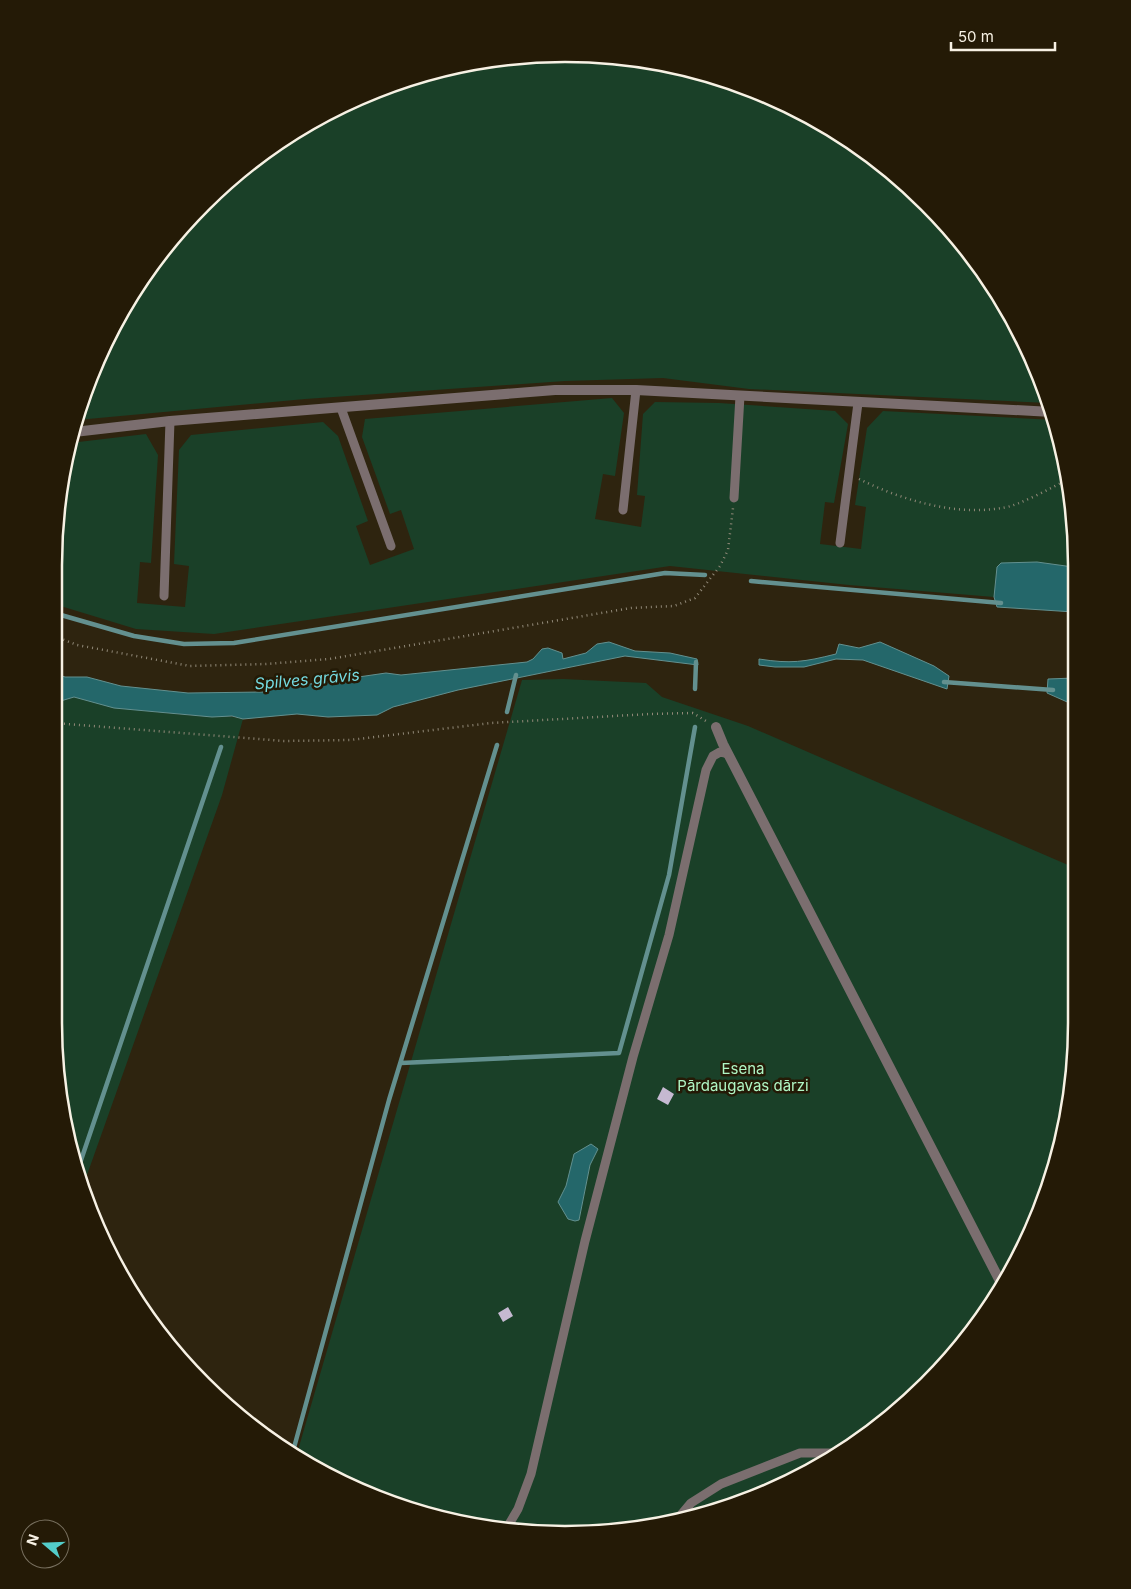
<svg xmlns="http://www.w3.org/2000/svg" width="1131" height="1589" font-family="Inter,sans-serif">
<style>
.green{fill:#1a4028}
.water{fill:#24676a;stroke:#63908f}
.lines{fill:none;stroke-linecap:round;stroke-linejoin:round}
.stream{stroke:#63908f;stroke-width:4.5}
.building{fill:#c5b9d1}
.path{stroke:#918978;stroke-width:2.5;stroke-dasharray:1 4;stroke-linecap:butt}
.lane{stroke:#7b6e6f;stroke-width:9}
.street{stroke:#7b6e6f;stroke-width:10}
.labels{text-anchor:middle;stroke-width:5;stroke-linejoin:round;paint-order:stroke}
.park-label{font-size:15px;fill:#aff5c4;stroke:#241a06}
.water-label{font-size:16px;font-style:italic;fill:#74dae0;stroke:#241a06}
.rim{fill:none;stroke:#f7f1e4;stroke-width:2.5}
</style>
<rect width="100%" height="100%" fill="#2e240f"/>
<!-- green -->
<path class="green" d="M599,55L698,71L792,106L877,159L950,228L1025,339L1048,403L749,389L663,378L565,381L305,399L77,420L93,370L122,310L160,254L228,181L309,122L401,81L498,58Z
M612,398L624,413L615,476L603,474L595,519L641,527L645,496L637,495L643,414L655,402L719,403L835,411L848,424L834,503L825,502L820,544L861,549L866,507L855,505L867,428L883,411L1055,420L1060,433L1073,498L1066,539L1073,541V567L1037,562L997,567L994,597L849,585L670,566L214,634L136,629L54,604C54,552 55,494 70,443L146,434L158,455L151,563L140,562L137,603L185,607L189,566L174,564L179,450L191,435L323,422L338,436L368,521L356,526L370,565L414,549L401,510L390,514L362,437L365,419Z
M563,679L646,683L662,697L748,726L1075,868L1076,1057L1060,1156L1025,1250L972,1335L903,1408L792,1483L698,1518L633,1531H499L369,1496L296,1457L522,680Z
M74,697C117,709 153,712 197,716C213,717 228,715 243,719L222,795L82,1189L71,1156L54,1023V703Z"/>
<!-- water -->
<path class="water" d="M1037,562L1073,567L1074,612L997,607L994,597L997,567L1001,563Z
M609,642L635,651L670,653L697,659L698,665L625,656L458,690L393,707L377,715L328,717L297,714L243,719L232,716L212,717L114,708L74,697L54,703V673L65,677H87L121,686L188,693L264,692L274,685L310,684L386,673L401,675L527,662L533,659L542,649L548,648L562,653L563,659L586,653L597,644Z
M880,642L934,666L949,676L947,689L863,660L836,659L804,667H775L759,665V659C791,664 804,662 836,654L839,644L859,648Z
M1074,678V705L1047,693L1048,679Z
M591,1144L598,1149L590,1165L579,1220L575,1221L568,1219L558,1202L566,1186L574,1154Z"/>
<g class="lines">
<!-- stream -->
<path class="stream" d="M751,581L1001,603
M54,613L134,636L184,644L234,643L665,573L705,575
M944,682L1053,690
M695,689L696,662
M507,712L516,675
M401,1063L619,1053L669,875L695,727
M77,1172L221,747
M292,1455L389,1100L497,745"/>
</g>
<!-- building -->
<path class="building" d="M663,1087L674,1094L668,1105L657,1099Z
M508,1307L513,1316L503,1322L498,1313Z"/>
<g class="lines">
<!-- path -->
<path class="path" d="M859,479C902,500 954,516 1002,508C1019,506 1052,487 1069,479
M54,636L77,645L190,666L266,664L329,659L631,608L674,606L695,598L720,566L728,550L733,508
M54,723L284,741L350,740L491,723L650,714L693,713L706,721"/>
<!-- lane -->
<path class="lane" d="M341,408L391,546
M734,498L740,396
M623,510L636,390
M840,543L858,403
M164,596L170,421
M675,1522L691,1503L721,1484L800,1453H837
M505,1531L518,1509L531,1474L585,1241L633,1057L669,935L706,770L713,756L720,752L728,754"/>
<!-- street -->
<path class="street" d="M74,432L170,421L555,390H636L1052,412
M716,727L723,744L1002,1285"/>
</g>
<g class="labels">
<!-- park labels -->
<g class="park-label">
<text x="743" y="1074">Esena<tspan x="743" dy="17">Pārdaugavas dārzi</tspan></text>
</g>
<!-- water labels -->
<g class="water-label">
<text transform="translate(307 679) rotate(-5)" y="6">Spilves grāvis</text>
</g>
</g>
<!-- crop -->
<path d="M0 0H1131V1589H0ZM565 62H565A503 503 0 0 1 1068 565V1023A503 503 0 0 1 565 1526H565A503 503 0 0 1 62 1023V565A503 503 0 0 1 565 62Z" fill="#241a06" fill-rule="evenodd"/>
<path class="rim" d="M565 62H565A503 503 0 0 1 1068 565V1023A503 503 0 0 1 565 1526H565A503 503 0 0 1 62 1023V565A503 503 0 0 1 565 62Z"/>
<!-- north arrow -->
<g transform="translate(45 1544) rotate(289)"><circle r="24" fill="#241a06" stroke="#78705f"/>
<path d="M0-4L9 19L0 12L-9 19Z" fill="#53cdca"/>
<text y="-8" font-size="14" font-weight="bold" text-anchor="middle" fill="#f7f1e4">N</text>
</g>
<!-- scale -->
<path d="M951 42v8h104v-8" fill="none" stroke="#f7f1e4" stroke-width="2.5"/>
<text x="958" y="42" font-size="15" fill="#f7f1e4" stroke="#241a06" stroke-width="4" paint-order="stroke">50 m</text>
</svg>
